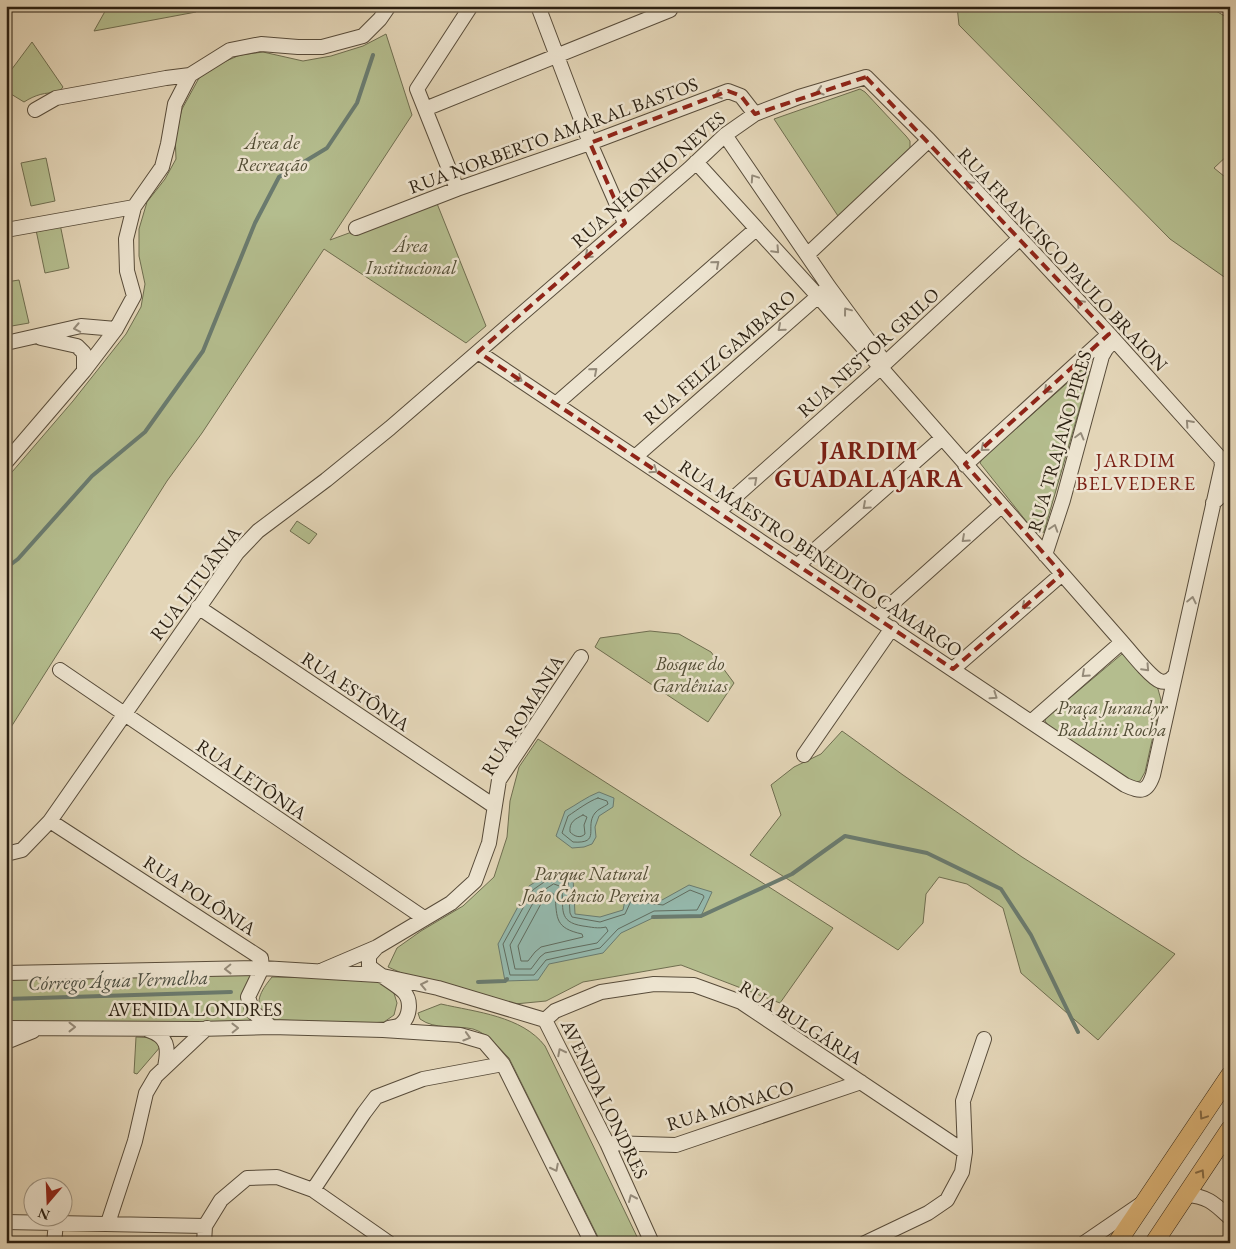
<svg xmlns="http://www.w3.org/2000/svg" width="1236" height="1249" font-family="'EB Garamond',serif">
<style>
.green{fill:#b4bd8e;stroke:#6f6e50}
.water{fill:#95b9ad;stroke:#6a7b6f}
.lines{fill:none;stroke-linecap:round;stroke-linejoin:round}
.shore{stroke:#606c5f;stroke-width:1}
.stream{stroke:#6a7b6f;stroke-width:4}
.minor-casing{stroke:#584c3a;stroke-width:16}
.major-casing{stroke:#2a1f11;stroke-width:19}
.minor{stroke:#ede4d0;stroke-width:14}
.major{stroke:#e2ba7c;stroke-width:18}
.oneway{stroke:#958b7a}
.oneway2{stroke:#866c46}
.marked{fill:none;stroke:#8f2418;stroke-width:4;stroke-dasharray:10 6;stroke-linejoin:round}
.labels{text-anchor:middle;stroke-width:5;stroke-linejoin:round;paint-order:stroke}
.street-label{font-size:19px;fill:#2a1f11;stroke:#ede4d0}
.park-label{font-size:19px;font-style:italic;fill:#534e36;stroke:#ede4d0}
.neighbourhood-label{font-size:20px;letter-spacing:1px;fill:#7a1f14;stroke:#ede4d0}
.water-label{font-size:20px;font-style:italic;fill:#4a4d40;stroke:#ede4d0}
.district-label{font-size:24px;font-weight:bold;letter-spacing:1px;fill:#7a1f14;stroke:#ede4d0}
</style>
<rect width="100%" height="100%" fill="#e3d5b7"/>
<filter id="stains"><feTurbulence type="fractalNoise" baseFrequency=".004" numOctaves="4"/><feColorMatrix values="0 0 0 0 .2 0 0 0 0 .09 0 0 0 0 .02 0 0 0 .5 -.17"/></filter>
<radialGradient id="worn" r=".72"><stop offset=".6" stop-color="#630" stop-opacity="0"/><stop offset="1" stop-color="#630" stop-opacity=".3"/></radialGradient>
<!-- green -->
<path class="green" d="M108,6H195L196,12L94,31Z
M957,6H1207L1230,19V153L1214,168L1230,181V281L1170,239L959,25Z
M386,34L412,115L330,240L436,201L486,326L466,343L324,249L202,433L167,481L6,735V479L73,401L126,334L141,307L145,284L139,256V229L147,202L165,179L176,159L175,134L182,109L199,78L219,64L240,55L263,52L303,61L331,56L363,46Z
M32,42L63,87L58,93C45,92 35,95 24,102L6,91V77Z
M860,89L865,92L906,136L910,141V148L838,216L774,119Z
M46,158L55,201L31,206L21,163Z
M60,224L69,268L45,273L36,230Z
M19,280L29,323L6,327V282Z
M1083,369L1090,372L1044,532L1039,534L1034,531L980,463L982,459Z
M297,521L317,534L309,544L290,531Z
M650,631L679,634L711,652L734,683L708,722L595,647L600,638Z
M1122,654L1158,689L1161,700L1145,772L1140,781L1133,783L1048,725L1045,721L1046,718Z
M842,731L903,775L1022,857L1175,954L1098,1040L1021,973L1003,908L967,884L939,877L926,894L923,923L898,950L750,855L781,815L771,785L794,767L821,754Z
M538,739L833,928L780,1003L681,965L583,982L546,1001L515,1004L413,978L388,967L397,948L421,931L463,906L494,877L507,837L510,801L519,767Z
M259,970L246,998L260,1023H6V980Z
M272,977L375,979L393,990L397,1003L394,1015L384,1022L370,1023L275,1020C272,1018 266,1016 264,1014C252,1002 264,987 272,977Z
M441,1004C476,1012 522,1016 545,1046L640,1243H601L509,1058C499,1048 487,1033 473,1029C455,1025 435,1030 420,1019L418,1013Z
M136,1037L156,1038L161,1046L137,1074L134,1073Z"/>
<!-- water -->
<path class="water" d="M599,792L614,798L613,807L599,816L595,827L596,837L592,844L584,847L572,848L556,836L565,811C576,805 586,797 599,792Z
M552,871L573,878L575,914L600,917L623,910L626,895L662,900L689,885L712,892L701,916H657L621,933L603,953L549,964L538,980L505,981L498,944L529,886Z"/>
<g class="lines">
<!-- shore -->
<path class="shore" d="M598,798L607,801L608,804C604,807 598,809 595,813C584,827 602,844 573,842L562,833L568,816C577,810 589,801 598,798Z
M583,815L587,817L584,825L585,834C580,839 574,836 570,832C569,822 575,819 583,815Z
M552,877L568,882L570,913L572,917L600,922L625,914L631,901L663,905L690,890L703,895L704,897L697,910L654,911L618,929L600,948L546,960L534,975H510L503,944L533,890Z
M554,884L562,887C564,908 557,922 583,926C591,927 598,929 606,927L608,931L597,943L545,953L540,957L531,969H515L510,945L538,894Z
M552,893L555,895C557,919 555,928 582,934L583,937L541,947L535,952L528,961H521L518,946L543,900Z"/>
<!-- stream -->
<path class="stream" d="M6,568L18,559L92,476L145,432L203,351L255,223L279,177L327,148L357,103L373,55
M653,917L701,916L792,874L845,836L927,853L1001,889L1031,935L1078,1032
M478,982L505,981L507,979
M6,999L231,992"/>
<defs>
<path id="minor" d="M538,6L590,143L625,223
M425,109L670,10
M35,110L56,98L166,78L190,75
M725,135L829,287L880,356
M696,162L817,295L1122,642C1129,650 1151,678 1160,681C1165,683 1170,681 1174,676
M457,189L417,89L471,6
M356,228L457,189L590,143L728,91L741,96L755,114
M6,230L134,207
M807,255L929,140
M41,338L77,346L84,353V371
M6,343L81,326L116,329
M478,352L1125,785C1141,792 1147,793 1153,775L1222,465L1221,460
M557,403L756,229
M635,457L824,291
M6,462L84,371L116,329L134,296L127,271L126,239L134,207L162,167L168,144L175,104L190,75L230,50L261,44L298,47H322L363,36L380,19L389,6
M965,465L1109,334
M1213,503L1224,493L1230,490
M718,512L880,368L1020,238
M1045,555L1063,500L1102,356L1106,349L1114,340
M798,565L942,438
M198,607L494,806
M876,618L1001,506
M953,669L1062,574
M60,670L424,918
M1032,721L1122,642
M804,755L892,628
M50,821L261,958L262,968L248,997L253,1012L271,1027
M6,854L22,850L50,821L237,553L258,531L326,480L390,428L689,169L725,135L755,114L799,97L866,77L929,140L1109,334L1230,469
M377,947L369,956V966C380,976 396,984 404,992C412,1001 410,1018 400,1025C397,1027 392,1027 389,1028
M323,970L377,947L451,903L475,881L489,843L499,780L581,657
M6,973L262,968L378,975L438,988L545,1020L607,1143L652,1243
M545,1020L555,1011L601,992L654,984L694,985L741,1002L965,1152
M6,1028L198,1029L271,1027L383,1030L460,1035L484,1042L503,1064L592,1243
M148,1030C168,1037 169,1047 165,1067
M6,1042L33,1031
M607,1143L676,1145L861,1082
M313,1190L364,1113L376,1097L423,1079L503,1064
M1186,1195C1208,1196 1215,1204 1230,1218
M6,1222L205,1226
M108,1223L135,1141L146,1093L156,1076L207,1028
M54,1243L56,1223
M204,1243L205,1226L221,1200L247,1178L277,1177L313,1190L389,1243
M865,1243L928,1213L947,1200L962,1172L965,1152L963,1101L984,1039
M1084,1243L1141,1204"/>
<path id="major" d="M1117,1243L1230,1075
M1154,1243L1230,1129"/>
</defs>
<!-- minor casing -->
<use href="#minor" class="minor-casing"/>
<!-- major casing -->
<use href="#major" class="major-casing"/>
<!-- minor -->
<use href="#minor" class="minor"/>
<!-- major -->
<use href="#major" class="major"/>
</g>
<!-- one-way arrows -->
<defs><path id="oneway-chevron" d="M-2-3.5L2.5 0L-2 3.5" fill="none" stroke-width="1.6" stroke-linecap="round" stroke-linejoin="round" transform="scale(1.25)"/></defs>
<g class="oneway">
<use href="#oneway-chevron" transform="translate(820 91) rotate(163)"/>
<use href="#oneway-chevron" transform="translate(718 95) rotate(159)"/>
<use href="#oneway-chevron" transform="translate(754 178) rotate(-124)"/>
<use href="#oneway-chevron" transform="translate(969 184) rotate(-133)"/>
<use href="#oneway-chevron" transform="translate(776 250) rotate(47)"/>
<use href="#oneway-chevron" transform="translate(588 255) rotate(139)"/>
<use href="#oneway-chevron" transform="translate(716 264) rotate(-41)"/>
<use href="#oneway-chevron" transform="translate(1080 303) rotate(-133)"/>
<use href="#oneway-chevron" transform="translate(847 311) rotate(-127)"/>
<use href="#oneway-chevron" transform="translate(77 328) rotate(169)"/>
<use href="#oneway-chevron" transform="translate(781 328) rotate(139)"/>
<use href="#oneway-chevron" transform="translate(594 371) rotate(-41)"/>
<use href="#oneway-chevron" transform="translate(519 379) rotate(33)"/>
<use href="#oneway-chevron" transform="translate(1047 390) rotate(138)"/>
<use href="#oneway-chevron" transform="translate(1189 423) rotate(-132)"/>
<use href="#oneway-chevron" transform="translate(1080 436) rotate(-75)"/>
<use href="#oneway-chevron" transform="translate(984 448) rotate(139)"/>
<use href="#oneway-chevron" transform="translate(654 470) rotate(34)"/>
<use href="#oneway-chevron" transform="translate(754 480) rotate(-42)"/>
<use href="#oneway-chevron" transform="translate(866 506) rotate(138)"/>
<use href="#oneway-chevron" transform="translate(1054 528) rotate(-72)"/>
<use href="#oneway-chevron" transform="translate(965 539) rotate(138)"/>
<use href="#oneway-chevron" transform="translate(1192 600) rotate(-78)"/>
<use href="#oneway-chevron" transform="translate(1025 606) rotate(139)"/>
<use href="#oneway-chevron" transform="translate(1146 668) rotate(47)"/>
<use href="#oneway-chevron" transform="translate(1085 674) rotate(138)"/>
<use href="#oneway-chevron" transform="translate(994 696) rotate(34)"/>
<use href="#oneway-chevron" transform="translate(228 969) rotate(179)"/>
<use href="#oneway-chevron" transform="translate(424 985) rotate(-168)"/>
<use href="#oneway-chevron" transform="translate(72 1027)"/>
<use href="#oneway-chevron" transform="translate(235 1028) rotate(-1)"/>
<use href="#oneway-chevron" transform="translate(467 1037) rotate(17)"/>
<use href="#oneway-chevron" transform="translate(561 1052) rotate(-117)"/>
<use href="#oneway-chevron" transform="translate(555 1168) rotate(63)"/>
<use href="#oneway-chevron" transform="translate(632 1198) rotate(-114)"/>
</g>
<g class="oneway2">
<use href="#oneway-chevron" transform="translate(1203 1116) rotate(124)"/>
<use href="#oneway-chevron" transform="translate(1201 1173) rotate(-57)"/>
</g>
<!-- marked area -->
<path class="marked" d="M866,77L1109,334L965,464L1062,574L953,669L478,352L625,223L590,143L728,91L741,96L755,114Z"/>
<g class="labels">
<!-- street labels -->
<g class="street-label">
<text transform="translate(553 135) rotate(-20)" y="7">RUA NORBERTO AMARAL BASTOS</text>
<text transform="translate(648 179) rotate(-41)" y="7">RUA NHONHO NEVES</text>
<text transform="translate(1063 259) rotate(47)" y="7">RUA FRANCISCO PAULO BRAION</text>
<text transform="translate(868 352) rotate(-42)" y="7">RUA NESTOR GRILO</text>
<text transform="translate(719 357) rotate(-41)" y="7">RUA FELIZ GAMBARO</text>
<text transform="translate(1059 441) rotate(-74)" y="7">RUA TRAJANO PIRES</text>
<text transform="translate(821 558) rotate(34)" y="7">RUA MAESTRO BENEDITO CAMARGO</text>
<text transform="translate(195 583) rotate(-53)" y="7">RUA LITUÂNIA</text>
<text transform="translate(356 691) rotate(34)" y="7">RUA ESTÔNIA</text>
<text transform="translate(522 715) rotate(-58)" y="7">RUA ROMANIA</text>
<text transform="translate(252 779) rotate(34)" y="7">RUA LETÔNIA</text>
<text transform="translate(200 895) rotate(33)" y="7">RUA POLÔNIA</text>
<text x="195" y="1016">AVENIDA LONDRES</text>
<text transform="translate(801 1022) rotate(32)" y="7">RUA BULGÁRIA</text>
<text transform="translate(605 1099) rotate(64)" y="7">AVENIDA LONDRES</text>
<text transform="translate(730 1105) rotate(-17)" y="7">RUA MÔNACO</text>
</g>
<!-- park labels -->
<g class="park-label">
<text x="272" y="149">Área de<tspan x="272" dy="22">Recreação</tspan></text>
<text x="411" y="252">Área<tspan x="411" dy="22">Institucional</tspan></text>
<text x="690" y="670">Bosque do<tspan x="690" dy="22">Gardênias</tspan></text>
<text x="1112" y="714">Praça Jurandyr<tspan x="1112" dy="22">Baddini Rocha</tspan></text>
<text x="591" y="880">Parque Natural<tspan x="591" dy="22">João Câncio Pereira</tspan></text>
</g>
<!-- neighbourhood labels -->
<g class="neighbourhood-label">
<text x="1136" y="467">JARDIM<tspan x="1136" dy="23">BELVEDERE</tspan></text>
</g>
<!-- water labels -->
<g class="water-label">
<text transform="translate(118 980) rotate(-2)" y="7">Córrego Água Vermelha</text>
</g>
<!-- district labels -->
<g class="district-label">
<text x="869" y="459">JARDIM<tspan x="869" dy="28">GUADALAJARA</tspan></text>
</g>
</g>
<!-- margin -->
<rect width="1236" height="1249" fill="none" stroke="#e3d5b7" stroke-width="25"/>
<rect x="8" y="8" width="1221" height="1234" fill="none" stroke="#2a1f11" stroke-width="2.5"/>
<rect x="12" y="12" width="1211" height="1224" fill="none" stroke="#2a1f11"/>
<!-- north arrow -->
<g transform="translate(48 1202) rotate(199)"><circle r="24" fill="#ede4d0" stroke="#9f9584"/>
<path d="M0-4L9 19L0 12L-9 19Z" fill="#8f2418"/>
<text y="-8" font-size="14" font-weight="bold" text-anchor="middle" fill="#2a1f11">N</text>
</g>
<rect width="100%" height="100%" filter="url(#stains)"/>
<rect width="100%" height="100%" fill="url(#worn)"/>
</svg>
